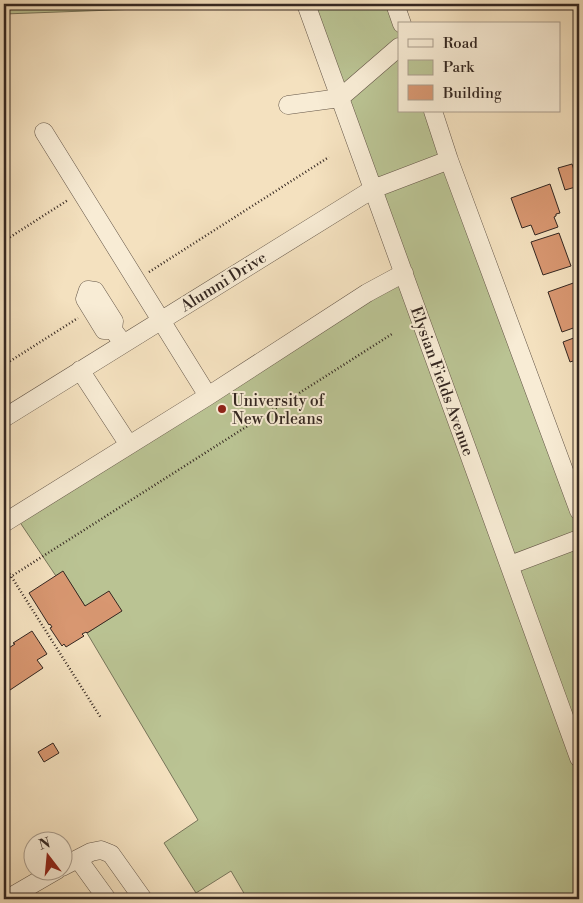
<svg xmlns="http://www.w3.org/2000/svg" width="583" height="903" font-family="'Libre Bodoni',serif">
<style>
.green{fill:#bac393;stroke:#77755a}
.building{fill:#d89771;stroke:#342721}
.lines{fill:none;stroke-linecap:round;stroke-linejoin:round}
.minor-casing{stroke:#645648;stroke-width:19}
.path{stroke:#342721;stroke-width:2.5;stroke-dasharray:1 2.5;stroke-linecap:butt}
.minor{stroke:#f8ecd5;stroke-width:18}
.poi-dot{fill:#8f2418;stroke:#f8ecd5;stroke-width:2}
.labels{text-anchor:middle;stroke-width:4;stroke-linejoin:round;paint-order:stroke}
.street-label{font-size:16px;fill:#342721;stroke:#f8ecd5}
.poi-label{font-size:16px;fill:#342721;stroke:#f8ecd5;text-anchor:start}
</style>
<rect width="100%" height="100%" fill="#f4e1bf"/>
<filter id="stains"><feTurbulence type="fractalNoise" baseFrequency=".004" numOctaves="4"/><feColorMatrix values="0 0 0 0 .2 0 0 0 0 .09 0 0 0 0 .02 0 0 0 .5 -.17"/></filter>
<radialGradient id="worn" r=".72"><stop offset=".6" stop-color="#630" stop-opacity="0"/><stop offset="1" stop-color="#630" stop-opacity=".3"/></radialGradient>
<!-- green -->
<path class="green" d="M4,4H275L4,14Z
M306,4H395L399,24V111H433L579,511V899H239L245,895L231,871L196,893L164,843L198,820L87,633L121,611L85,606L63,572L56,576L15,515L403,273Z"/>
<!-- building -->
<path class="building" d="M572,164L579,186L565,190L558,168Z
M550,184L560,213L556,214V216L554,217L558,227L535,235L531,225L522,228L511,198Z
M559,233L571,266L543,275L531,242Z
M579,281V326L562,332L548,292Z
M579,336V370L576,360L570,362L563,342Z
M63,571L85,606L109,591L122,611L87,633L86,632L82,634L84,636L66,647L64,644L62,646L50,628L52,627L50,624L49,625L29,593Z
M32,631L47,654L37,660L43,668L4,694V651L15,644L13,643Z
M53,743L59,753L44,762L38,752Z"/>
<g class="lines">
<defs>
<path id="minor" d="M306,4L579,758
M395,4L402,24
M288,105L340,98L399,47
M433,111L449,160L579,511
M44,132L208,396
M113,330H104L85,299L88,290L95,291L114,321L113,330L123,343
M80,370L129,445
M4,418L373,189L449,160
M4,523L208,396L367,293L404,273
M510,565L579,539
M78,859L107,899
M62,867L91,852L101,850L111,854L143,899
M7,899L57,870"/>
</defs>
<!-- minor casing -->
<use href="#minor" class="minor-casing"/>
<!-- path -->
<path class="path" d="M4,241L68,200
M149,272L329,157
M4,365L78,318
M4,565L101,718
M4,581L392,334"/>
<!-- minor -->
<use href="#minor" class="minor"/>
</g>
<!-- markers -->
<circle class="poi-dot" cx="222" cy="409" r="5"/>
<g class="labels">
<!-- street labels -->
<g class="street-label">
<text transform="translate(223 281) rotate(-32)" y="6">Alumni Drive</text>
<text transform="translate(443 381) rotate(70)" y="6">Elysian Fields Avenue</text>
</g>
<!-- poi labels -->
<g class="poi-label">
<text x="232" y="406">University of<tspan x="232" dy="18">New Orleans</tspan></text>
</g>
</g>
<!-- margin -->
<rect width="583" height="903" fill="none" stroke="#f4e1bf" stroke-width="20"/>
<rect x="5" y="5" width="573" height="893" fill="none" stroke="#342721" stroke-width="2.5"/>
<rect x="10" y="10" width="563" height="883" fill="none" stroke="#342721"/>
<!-- legend -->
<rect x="398" y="22" width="162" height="90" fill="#f8ecd5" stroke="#aa9d8d"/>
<rect x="408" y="39" width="25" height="8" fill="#f8ecd5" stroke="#aa9d8d"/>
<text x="443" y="48" font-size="15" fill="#342721">Road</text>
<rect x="408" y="60" width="25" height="15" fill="#bac393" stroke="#aa9d8d"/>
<text x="443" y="72" font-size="15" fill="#342721">Park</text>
<rect x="408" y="85" width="25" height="15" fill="#d89771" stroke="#aa9d8d"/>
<text x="443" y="98" font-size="15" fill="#342721">Building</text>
<!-- north arrow -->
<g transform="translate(48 856) rotate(344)"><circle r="24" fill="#f8ecd5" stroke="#aa9d8d"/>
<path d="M0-4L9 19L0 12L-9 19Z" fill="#8f2418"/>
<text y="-8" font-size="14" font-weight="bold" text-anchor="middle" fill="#342721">N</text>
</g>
<rect width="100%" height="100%" filter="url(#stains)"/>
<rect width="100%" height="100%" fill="url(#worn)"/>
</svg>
